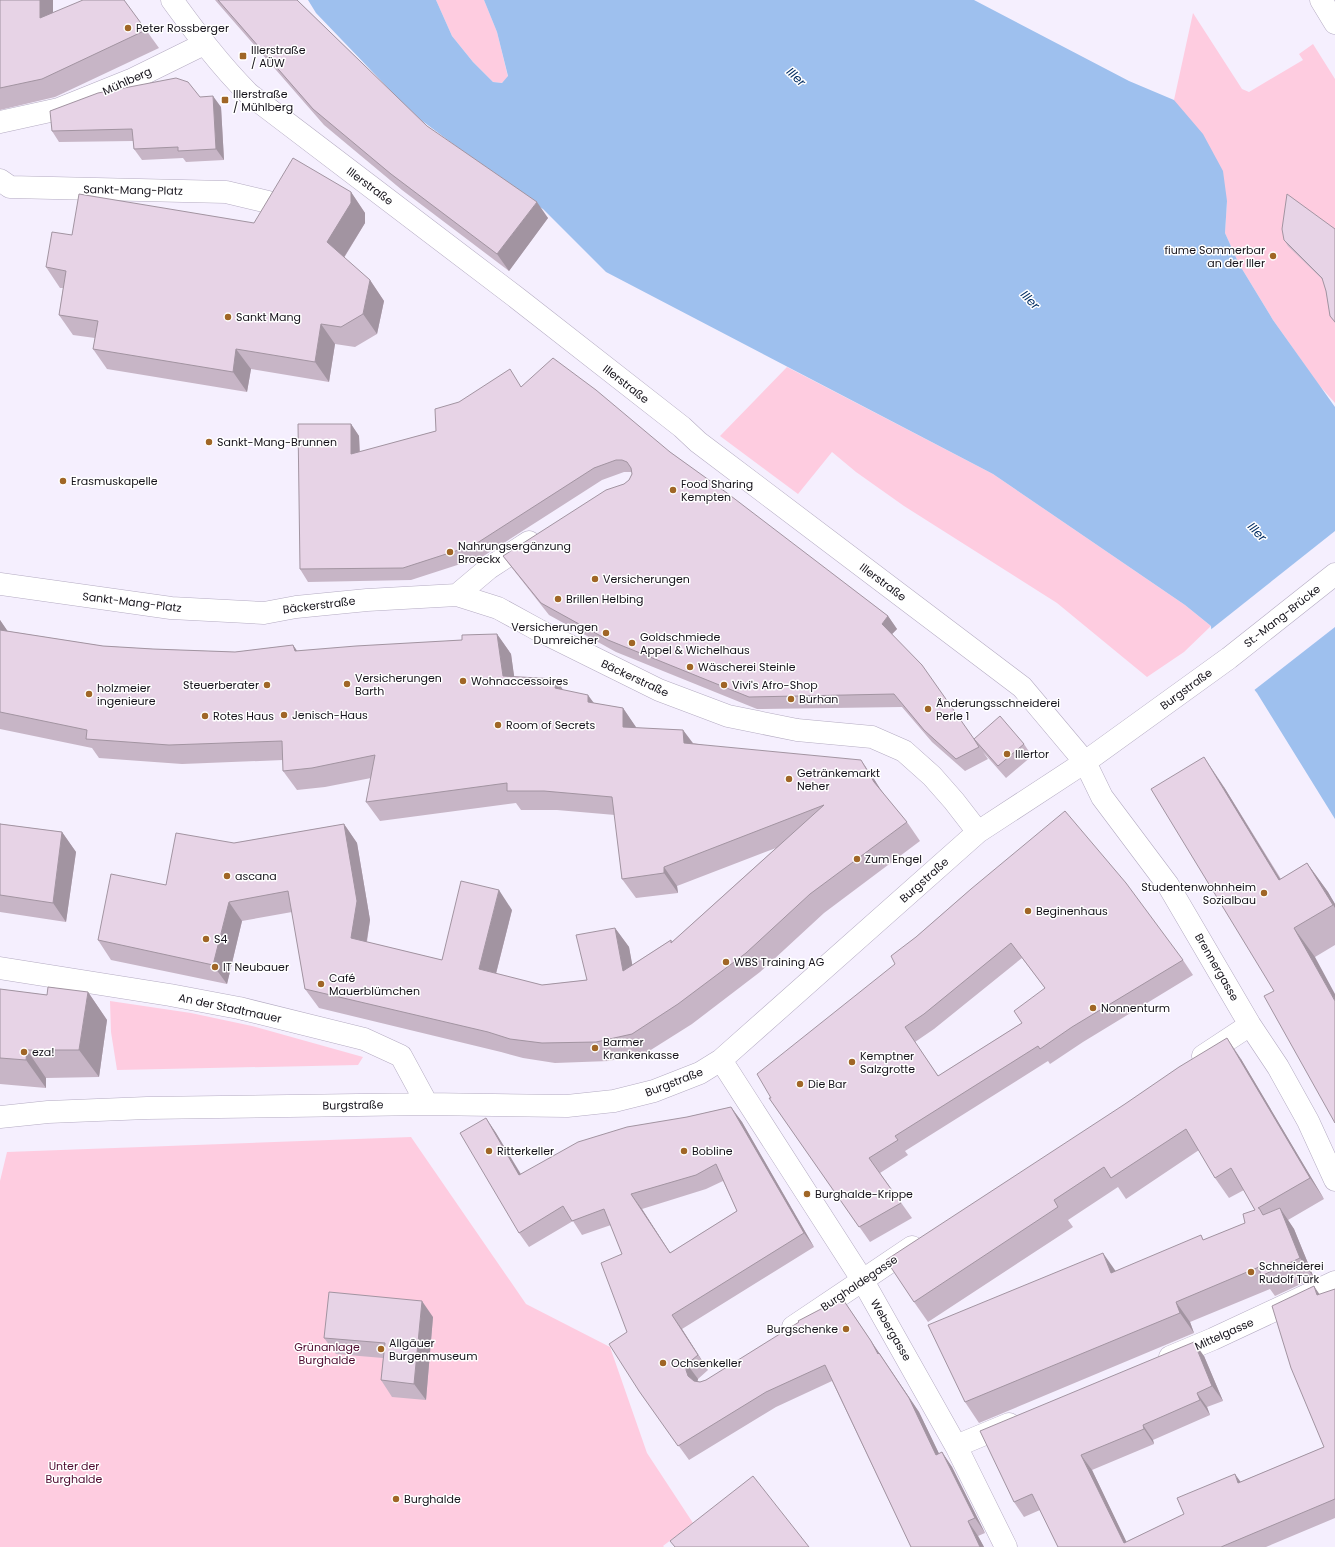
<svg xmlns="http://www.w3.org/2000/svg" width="1335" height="1547" font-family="Poppins,sans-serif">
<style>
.green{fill:#fecce0}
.water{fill:#9ec0ee}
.pier{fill:#f5effe}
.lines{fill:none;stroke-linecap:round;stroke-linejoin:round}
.minor-casing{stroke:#b4abc2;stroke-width:23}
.minor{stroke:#fff;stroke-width:22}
.wall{fill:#c7b5c6;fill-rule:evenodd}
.shaded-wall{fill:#a294a1}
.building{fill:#e7d3e6;stroke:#a294a1;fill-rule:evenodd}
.poi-dot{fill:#a06626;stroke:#fff;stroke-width:1.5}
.labels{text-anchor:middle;stroke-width:3;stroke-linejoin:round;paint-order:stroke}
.poi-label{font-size:11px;fill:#15121a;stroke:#fff;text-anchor:start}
.street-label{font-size:11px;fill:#15121a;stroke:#fff}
.park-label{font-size:11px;fill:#4e092f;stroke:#fff}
.water-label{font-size:12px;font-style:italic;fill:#002c62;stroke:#fff}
</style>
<rect width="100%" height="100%" fill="#f5effe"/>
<!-- green -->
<path class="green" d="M436,0H484L497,32L508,77L502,83L493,82L473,62L452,36Z
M1193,13L1242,89L1249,92L1303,60L1299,54L1313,44L1335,79V403L1319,385L1273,320L1239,264L1225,233L1227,201L1174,100Z
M787,367L993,474L1185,605L1211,626L1184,652L1147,677L1057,603L904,506L856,472L832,452L798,494L720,436Z
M110,1001L191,1013L252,1026L363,1057L358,1065L117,1070L111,1032Z
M411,1137L526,1304L610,1347L647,1453L693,1523L663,1546L664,1547H0V1181L7,1152Z"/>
<!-- water -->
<path class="water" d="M308,0H436L452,36L473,62L493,82L502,83L508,76L497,32L484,0H974L1129,81L1174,100L1203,134L1223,171L1227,201L1225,233L1239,264L1273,320L1335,407V819L1257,693L1212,638L1211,626L1185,605L993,474L606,272L543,209L524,197L413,114L316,13Z"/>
<!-- pier -->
<path class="pier" d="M1335,531V627L1253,691L1210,640L1209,631Z"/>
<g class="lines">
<defs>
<path id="minor" d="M172,0C196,33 220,65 249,94L517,298L682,427L698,442L1022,687L1085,762L1102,797L1168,885L1250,1025L1278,1067L1308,1121L1335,1180
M1321,0L1335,23
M0,122L59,109L131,80L204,44
M0,180L10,187L226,192L268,202
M0,584L171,608L264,613L296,607L367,600L457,595L498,608L540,631L659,690L728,716L797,730L872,737L904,751L932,776L954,801L978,832
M457,595L489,568L529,542
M0,968L170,995L239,1008L364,1039L401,1056L427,1104
M1203,1056L1250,1025
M721,1060L863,1281L956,1446L1006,1547
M0,1117L48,1112L147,1108L427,1104L567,1106L614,1101L654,1091L700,1073L721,1060L978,832L1085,762L1229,658L1335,574
M793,1327L912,1247
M1170,1357L1213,1339L1335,1282
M956,1446L1009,1424"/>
</defs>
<!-- minor casing -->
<use href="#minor" class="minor-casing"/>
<!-- minor -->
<use href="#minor" class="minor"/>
</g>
<!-- wall -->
<path class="wall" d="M0,0H53V13L146,30L159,48L55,97L0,110Z
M215,0H297L427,126L548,218L509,271L402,190L324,125Z
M200,97L221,107L224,160L186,162L183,158L142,160L134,149L133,141L59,142L52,131Z
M351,192L365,213V223L344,258L370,280L384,301L377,334L355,347L335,344L329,382L251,369L247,392L107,369L93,349L95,338L73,335L59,315L63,288H60L46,267L72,235L254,223Z
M1335,229V323L1330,316L1326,291L1323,280L1288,246L1284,240Z
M522,386L670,452L888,616L897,629L892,634L974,739L1024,744L1032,756L1006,778L983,752L988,759L965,771L932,742L902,707L757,709L616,652L549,615L512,568L503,556L624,484L629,480L632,474V472H624L602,480L482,557L411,580L308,582L300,569L351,424L359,436L360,452L436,431Z
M0,620L7,631L103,646L153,649L235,652L293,645L297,651L462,640L497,634L511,654L514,677L563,690L593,703L623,708L636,728L683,730L693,743L874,779L881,791L907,822L920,841L824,913L760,972L692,1024L646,1053L609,1061L555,1063L523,1058L501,1052L319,1008L305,989L292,912L242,921L227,984L111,960L98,940L166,885L234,843L344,824L357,843L370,920L367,942L442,960L512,910L496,974L542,985L587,980L615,928L629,947L632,965L671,940L672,942L776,848L677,886L678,893L636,898L622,879L615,815L557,810H521L516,803L380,821L366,802L371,778L325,787L297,790L283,771V760L182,764L99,758L92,748L0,729Z
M1224,787L1281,879L1307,863L1328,892L1335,904V945L1315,957L1274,991Z
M0,823L1,824L62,832L76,852L66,922L0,912Z
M971,889L1183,960L1193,975L1083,1042L1050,1064L1048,1061L905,1151L908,1155L880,1173L912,1218L870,1242L769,1098H771L895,964L916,937ZM1022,958L1045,988L1022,1023L938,1076L915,1042L934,1029Z
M0,989L47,995L88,992L107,1020L99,1077L46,1078V1088L0,1084Z
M1241,1059L1324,1199L1288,1220L1294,1229L1314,1278L1275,1296L1270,1289L1190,1322L1194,1333L979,1423L965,1402L1115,1271L1204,1240L1245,1223L1255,1210L1244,1190L1229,1198L1215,1178L1199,1150L1126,1199L1118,1187L1068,1220L1073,1227L928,1322L914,1302Z
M731,1107L742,1122L814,1247L682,1329L708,1370L698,1379L697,1381L700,1382L706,1380L852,1313L919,1412L939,1454L942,1452L952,1467L985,1533L978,1536L984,1547H911L832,1381L776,1407L689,1460L639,1391L627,1332L622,1254L611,1225L582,1235L573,1221L529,1247L519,1233L486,1118L496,1133L521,1174L687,1117ZM723,1181L737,1211L670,1253L642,1209L706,1189Z
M1335,1289V1518L1266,1547H1058L1040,1510L1024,1517L1014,1502L1204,1356L1223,1401L1207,1407L1210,1415L1153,1440L1154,1444L1092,1470L1126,1542L1184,1514L1240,1482L1324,1447L1319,1295Z
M433,1317L426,1400L392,1397L381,1380L383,1358L336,1354L324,1338Z"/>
<!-- shaded-wall -->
<path class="shaded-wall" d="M40,0H53V37L40,18Z
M213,96L221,107L224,160L216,149Z
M351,192L365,213V223L341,262L327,242Z
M537,202L548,218L509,271L497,254Z
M370,280L384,301L377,334L363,314Z
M321,324L335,344L329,382L315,362Z
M236,349L251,369L247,392L233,372Z
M351,424L359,436L360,466L351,454Z
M888,616L897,629L890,636L882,624Z
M0,620L9,633L0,640Z
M497,634L511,654L517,696L503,676Z
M293,645L307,665L295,651Z
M556,679L569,699L555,688Z
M588,695L602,714L588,702Z
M623,708L636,727V747L623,727Z
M683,730L697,749L684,743Z
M1204,757L1224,787L1299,910L1279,880Z
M861,760L874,779L888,801L874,782Z
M344,824L357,843L370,920L364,957L351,938Z
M62,832L76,852L66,922L53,903Z
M1307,863L1328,892L1335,904V908Z
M664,867L677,886L678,893L664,873Z
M499,890L512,910L492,989L479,969Z
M229,902L242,921L227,984L213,965Z
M615,928L629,947L637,990L623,971Z
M1294,928L1315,957L1335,994V1001Z
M88,992L107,1020L99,1077L79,1050Z
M1227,1038L1241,1059L1324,1199L1310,1178Z
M27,1050L46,1078V1088L26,1060Z
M731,1107L742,1122L814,1247L804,1233Z
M486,1118L496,1133L530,1190L519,1175Z
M631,1194L642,1209L680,1268L670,1253Z
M1280,1208L1294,1229L1314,1278L1300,1258Z
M1103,1253L1117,1273H1111Z
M1314,1286L1324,1301L1317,1295Z
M842,1298L919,1412L947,1470L936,1455L878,1354Z
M422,1301L433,1317L426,1400L414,1384Z
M1176,1302L1190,1322L1194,1333L1180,1313Z
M672,1315L682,1329L708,1370L698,1355Z
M1194,1342L1204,1356L1223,1401L1212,1386Z
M687,1364L698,1379L697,1384L688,1376L686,1370Z
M1197,1393L1207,1407L1210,1415L1200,1400Z
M1143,1425L1153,1440L1154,1444L1144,1429Z
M942,1452L952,1467L985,1533L975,1518Z
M1081,1455L1092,1470L1129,1547L1124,1543Z
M1235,1474L1245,1488L1238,1483Z
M968,1521L978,1536L984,1547H980Z"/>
<!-- building -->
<path class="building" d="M0,0H40V18L83,0H124L146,30L42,79L0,88Z
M218,0H297L427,126L537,202L497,254L391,174L313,109Z
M176,78L188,82L200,97L213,96L216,149L178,151V147L134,149L132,129L52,131L50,111L98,93Z
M293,158L351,192V203L327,242L370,280L363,314L341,327L321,324L315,362L236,349L233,372L93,349L98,321L59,315L66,271L46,267L52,232L72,235L79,194L254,223Z
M1287,194L1335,229V322L1330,316L1326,291L1322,278L1284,240L1282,229Z
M553,358L596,390L670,452L727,493L888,616L882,624L922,665L974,739L1000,716L1024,744L998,766L974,739L979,747L956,759L924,730L894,694L749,697L608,640L541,603L503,556L606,490L624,484L629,480L632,474L631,468L627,462L622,460H616L594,468L474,545L403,568L300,569L298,424H351V454L436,431L435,409L459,402L510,369L521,387Z
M0,630L103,646L153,649L235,652L293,645L295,651L356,646L462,640V635L497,634L503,676L556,679L555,688L588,695V702L623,708V727L683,730L684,743L861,760L874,782L907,822L810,894L746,953L678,1004L632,1034L596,1042L542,1043L510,1039L488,1032L305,989L288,891L229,902L213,965L98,940L111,874L166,885L176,833L234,843L344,824L357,901L351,938L442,960L461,881L499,890L479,969L542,985L587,980L576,935L615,928L623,971L671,940V943L824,805L664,867V873L622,879L612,797L544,791H507V783L366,802L375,755L312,768L283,771L282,741L169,745L86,739L87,730L0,712Z
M1204,757L1279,880L1307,863L1333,905L1294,928L1335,1001V1123L1264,996L1274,991L1151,789Z
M1065,811L1126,883L1183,960L1072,1027L1040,1049L1038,1046L895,1136L898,1140L869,1158L901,1203L859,1227L769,1098H771L757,1074L895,964L891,956L916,937L971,889ZM1011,943L1045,988L1014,1011L1022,1023L938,1076L905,1027L924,1014Z
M0,824L62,832L53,903L0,895Z
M48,987L88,992L79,1050H27L26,1060L0,1058V989L47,995Z
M1227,1038L1310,1178L1258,1208H1259L1263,1215L1280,1208L1300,1258L1261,1276L1259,1267L1176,1302L1180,1313L965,1402L928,1325L1103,1253L1111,1273L1201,1235L1203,1240L1245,1223L1243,1214L1255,1210L1231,1168L1215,1178L1186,1129L1111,1178L1104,1167L1054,1200L1058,1207L914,1302L886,1260L1125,1104L1179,1067Z
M731,1107L804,1233L672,1315L698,1355L687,1364L686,1370L688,1376L694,1381L700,1382L706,1380L799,1322L798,1321L842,1298L871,1341L878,1354L879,1353L909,1398L936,1455L942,1452L975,1518L968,1521L980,1547H911L825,1365L766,1392L678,1446L639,1391L609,1344L627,1332L601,1263L622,1254L604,1209L572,1221L563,1206L519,1233L460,1133L486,1118L519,1175L578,1142L627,1127L687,1117ZM716,1164L737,1211L670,1253L631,1194L696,1175Z
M1314,1286L1317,1295L1335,1289V1499L1221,1547H1058L1032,1494L1014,1502L980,1431L1194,1342L1212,1386L1197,1393L1200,1400L1143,1425L1144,1429L1081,1455L1124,1543L1184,1514L1177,1498L1235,1474L1238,1483L1324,1447L1291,1368L1272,1306Z
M329,1292L422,1301L414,1384L381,1380L385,1343L324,1338Z
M753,1476L809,1547H675L670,1541Z"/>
<!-- markers -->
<g class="poi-dot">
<circle cx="128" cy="28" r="4"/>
<rect x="239" y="52" width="8" height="8" rx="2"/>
<rect x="221" y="96" width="8" height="8" rx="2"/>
<circle cx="1273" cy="256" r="4"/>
<circle cx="228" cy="317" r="4"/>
<circle cx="209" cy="442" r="4"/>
<circle cx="63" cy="481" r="4"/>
<circle cx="673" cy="490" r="4"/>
<circle cx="450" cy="552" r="4"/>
<circle cx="595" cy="579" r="4"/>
<circle cx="558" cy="599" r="4"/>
<circle cx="606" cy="633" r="4"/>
<circle cx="632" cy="643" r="4"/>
<circle cx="690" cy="667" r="4"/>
<circle cx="463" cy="681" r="4"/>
<circle cx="347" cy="684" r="4"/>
<circle cx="267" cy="685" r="4"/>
<circle cx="724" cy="685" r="4"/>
<circle cx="89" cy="694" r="4"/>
<circle cx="791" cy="699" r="4"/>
<circle cx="928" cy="709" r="4"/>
<circle cx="284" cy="715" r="4"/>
<circle cx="205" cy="716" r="4"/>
<circle cx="498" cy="725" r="4"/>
<circle cx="1007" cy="754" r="4"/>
<circle cx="789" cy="779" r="4"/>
<circle cx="857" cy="859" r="4"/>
<circle cx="227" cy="876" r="4"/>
<circle cx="1264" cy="893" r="4"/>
<circle cx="1028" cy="911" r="4"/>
<circle cx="206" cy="939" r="4"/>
<circle cx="726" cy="962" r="4"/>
<circle cx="215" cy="967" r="4"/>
<circle cx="321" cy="984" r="4"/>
<circle cx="1093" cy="1008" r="4"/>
<circle cx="595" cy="1048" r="4"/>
<circle cx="24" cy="1052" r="4"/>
<circle cx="852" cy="1062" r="4"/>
<circle cx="800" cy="1084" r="4"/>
<circle cx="489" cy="1151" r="4"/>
<circle cx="684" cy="1151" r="4"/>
<circle cx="807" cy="1194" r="4"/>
<circle cx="1251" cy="1272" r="4"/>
<circle cx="846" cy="1329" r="4"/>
<circle cx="381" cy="1349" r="4"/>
<circle cx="663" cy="1363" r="4"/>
<circle cx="396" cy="1499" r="4"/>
</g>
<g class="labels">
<!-- poi labels -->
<g class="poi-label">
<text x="136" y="32">Peter Rossberger</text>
<text x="251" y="54">Illerstraße<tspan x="251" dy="13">/ AÜW</tspan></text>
<text x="233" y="98">Illerstraße<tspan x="233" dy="13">/ Mühlberg</tspan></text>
<text x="1265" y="254" text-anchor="end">fiume Sommerbar<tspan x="1265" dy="13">an der Iller</tspan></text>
<text x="236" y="321">Sankt Mang</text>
<text x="217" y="446">Sankt-Mang-Brunnen</text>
<text x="71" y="485">Erasmuskapelle</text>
<text x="681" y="488">Food Sharing<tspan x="681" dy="13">Kempten</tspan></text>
<text x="458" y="550">Nahrungsergänzung<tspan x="458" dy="13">Broeckx</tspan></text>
<text x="603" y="583">Versicherungen</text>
<text x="566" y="603">Brillen Helbing</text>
<text x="598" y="631" text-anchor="end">Versicherungen<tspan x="598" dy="13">Dumreicher</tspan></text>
<text x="640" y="641">Goldschmiede<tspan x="640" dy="13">Appel &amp; Wichelhaus</tspan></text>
<text x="698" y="671">Wäscherei Steinle</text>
<text x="355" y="682">Versicherungen<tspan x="355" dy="13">Barth</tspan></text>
<text x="471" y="685">Wohnaccessoires</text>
<text x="259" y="689" text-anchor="end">Steuerberater</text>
<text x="732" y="689">Vivi's Afro-Shop</text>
<text x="97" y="692">holzmeier<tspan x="97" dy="13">ingenieure</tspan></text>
<text x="799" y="703">Burhan</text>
<text x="936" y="707">Änderungsschneiderei<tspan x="936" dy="13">Perle 1</tspan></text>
<text x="292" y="719">Jenisch-Haus</text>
<text x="213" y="720">Rotes Haus</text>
<text x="506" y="729">Room of Secrets</text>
<text x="1015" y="758">Illertor</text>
<text x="797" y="777">Getränkemarkt<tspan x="797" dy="13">Neher</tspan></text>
<text x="865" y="863">Zum Engel</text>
<text x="235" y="880">ascana</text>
<text x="1256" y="891" text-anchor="end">Studentenwohnheim<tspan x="1256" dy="13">Sozialbau</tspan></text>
<text x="1036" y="915">Beginenhaus</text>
<text x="214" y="943">S4</text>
<text x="734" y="966">WBS Training AG</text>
<text x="223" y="971">IT Neubauer</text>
<text x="329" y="982">Café<tspan x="329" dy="13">Mauerblümchen</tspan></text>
<text x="1101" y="1012">Nonnenturm</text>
<text x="603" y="1046">Barmer<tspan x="603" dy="13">Krankenkasse</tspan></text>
<text x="32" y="1056">eza!</text>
<text x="860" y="1060">Kemptner<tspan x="860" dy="13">Salzgrotte</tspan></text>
<text x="808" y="1088">Die Bar</text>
<text x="497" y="1155">Ritterkeller</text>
<text x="692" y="1155">Bobline</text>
<text x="815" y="1198">Burghalde-Krippe</text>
<text x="1259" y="1270">Schneiderei<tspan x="1259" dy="13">Rudolf Türk</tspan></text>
<text x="838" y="1333" text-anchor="end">Burgschenke</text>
<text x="389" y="1347">Allgäuer<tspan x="389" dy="13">Burgenmuseum</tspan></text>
<text x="671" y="1367">Ochsenkeller</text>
<text x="404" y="1503">Burghalde</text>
</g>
<!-- street labels -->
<g class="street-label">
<text transform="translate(127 81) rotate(-24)" y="4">Mühlberg</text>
<text transform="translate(370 186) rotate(37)" y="4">Illerstraße</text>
<text transform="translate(133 190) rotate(1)" y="4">Sankt-Mang-Platz</text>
<text transform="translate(626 384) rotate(38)" y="4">Illerstraße</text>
<text transform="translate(883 582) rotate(37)" y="4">Illerstraße</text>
<text transform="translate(132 602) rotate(7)" y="4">Sankt-Mang-Platz</text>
<text transform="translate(319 605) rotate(-7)" y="4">Bäckerstraße</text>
<text transform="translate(1282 616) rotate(-38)" y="4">St.-Mang-Brücke</text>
<text transform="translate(635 678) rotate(25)" y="4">Bäckerstraße</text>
<text transform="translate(1186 689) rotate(-36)" y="4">Burgstraße</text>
<text transform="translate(924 880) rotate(-42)" y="4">Burgstraße</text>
<text transform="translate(1217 967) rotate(60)" y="4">Brennergasse</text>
<text transform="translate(230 1008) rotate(12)" y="4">An der Stadtmauer</text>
<text transform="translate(674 1082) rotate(-21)" y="4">Burgstraße</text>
<text transform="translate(353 1105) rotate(-1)" y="4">Burgstraße</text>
<text transform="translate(859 1283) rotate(-34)" y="4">Burghaldegasse</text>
<text transform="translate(891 1330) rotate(60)" y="4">Webergasse</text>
<text transform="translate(1224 1334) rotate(-24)" y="4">Mittelgasse</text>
</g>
<!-- park labels -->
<g class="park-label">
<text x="327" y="1351">Grünanlage<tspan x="327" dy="13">Burghalde</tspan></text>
<text x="74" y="1470">Unter der<tspan x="74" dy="13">Burghalde</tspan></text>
</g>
<!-- water labels -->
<g class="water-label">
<text transform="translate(796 77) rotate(43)" y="4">Iller</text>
<text transform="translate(1030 300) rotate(46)" y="4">Iller</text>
<text transform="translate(1257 532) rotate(46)" y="4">Iller</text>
</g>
</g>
</svg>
